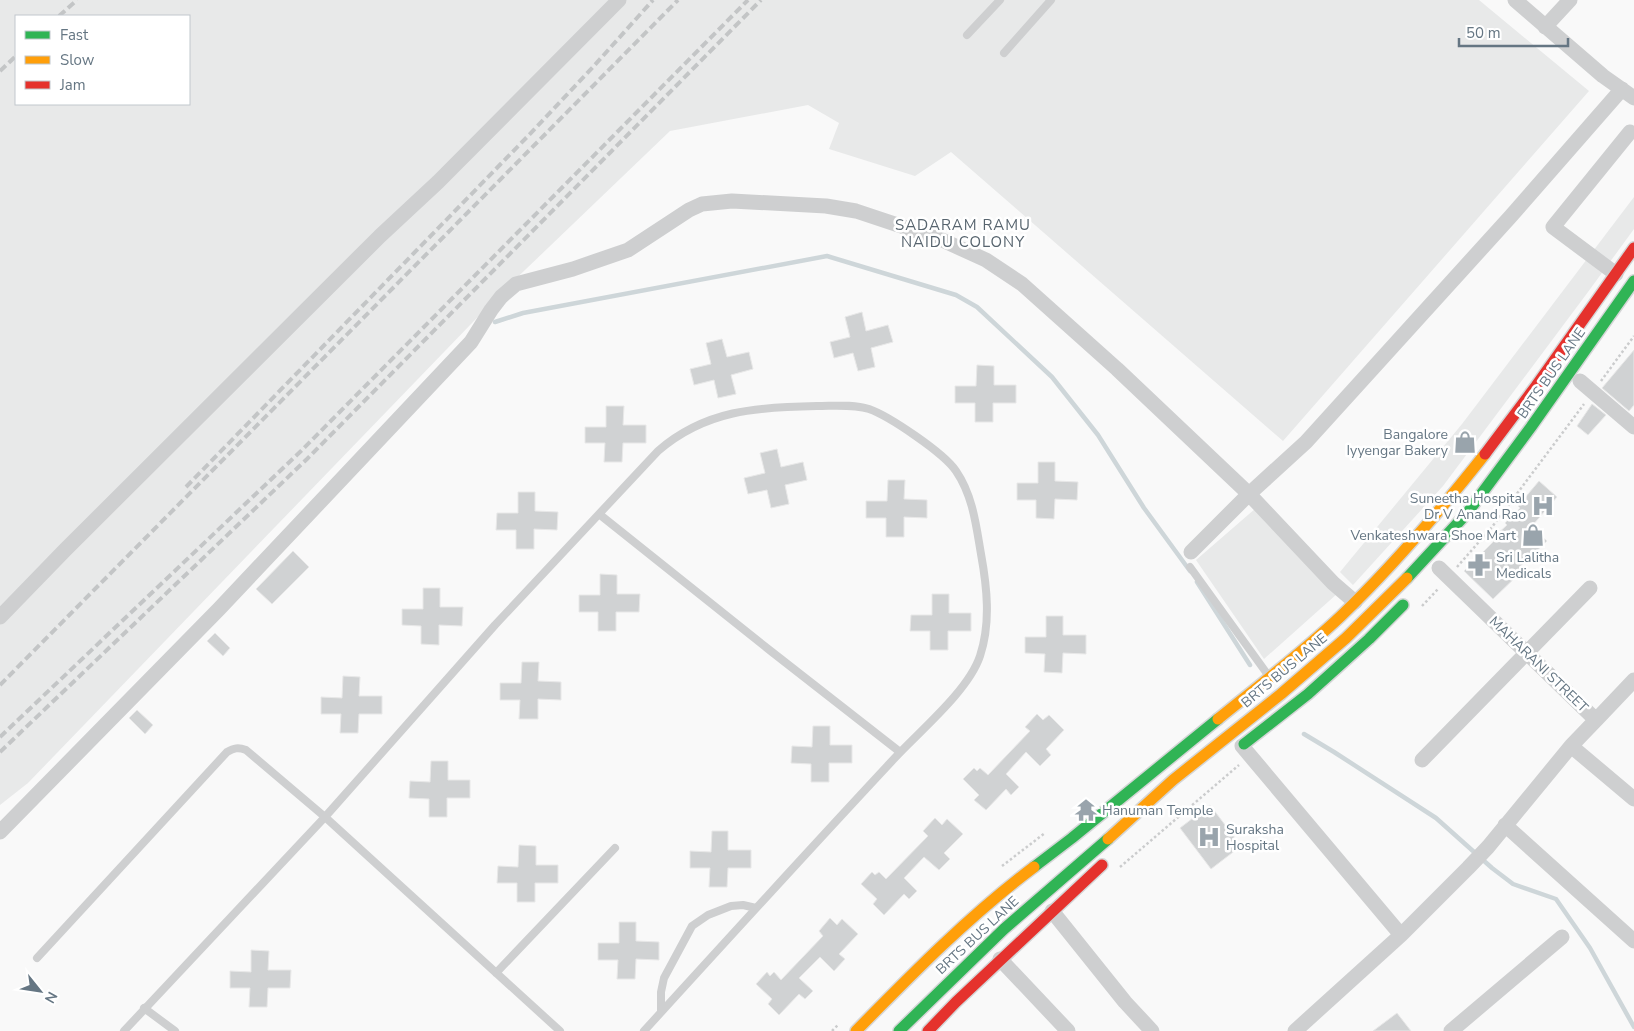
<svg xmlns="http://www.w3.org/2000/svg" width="1634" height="1031" font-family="'Nunito Sans',sans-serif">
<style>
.built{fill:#e8e9e9;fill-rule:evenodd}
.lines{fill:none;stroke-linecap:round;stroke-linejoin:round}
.stream{stroke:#ced6d9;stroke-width:4.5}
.building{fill:#d0d2d3;stroke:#e8e8e8}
.fast-casing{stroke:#d5d6d7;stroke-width:14}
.slow-casing{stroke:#d5d6d7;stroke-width:14}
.jam-casing{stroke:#d5d6d7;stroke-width:14}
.path{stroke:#cbcccd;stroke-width:2.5;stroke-dasharray:2.5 2.5;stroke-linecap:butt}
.lane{stroke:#cecfd0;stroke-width:8}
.street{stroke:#cecfd0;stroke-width:15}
.fast{stroke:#30b455;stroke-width:11}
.slow{stroke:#ff9f0a;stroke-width:11}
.jam{stroke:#e5322d;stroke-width:11}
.rail{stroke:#c3c5c6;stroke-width:4;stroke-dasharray:8 4;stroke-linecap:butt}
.labels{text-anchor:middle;stroke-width:5;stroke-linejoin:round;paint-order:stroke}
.street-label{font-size:14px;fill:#657683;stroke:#fff}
.poi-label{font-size:14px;fill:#657683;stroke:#fff;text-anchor:end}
.neighbourhood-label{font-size:15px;letter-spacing:1px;fill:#57646e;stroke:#fff}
</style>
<rect width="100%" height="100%" fill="#f9f9f9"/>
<!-- built -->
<path class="built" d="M0,0H1479L1589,91L1283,441L951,152L915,176L829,149L839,123L808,105L670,131L500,294L28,783L0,805ZM16,16H189V104H16Z
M1634,197V229L1588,292L1443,486L1353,585L1340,572L1462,424Z
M1256,508L1338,593L1264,659L1196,560Z"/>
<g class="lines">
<!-- stream -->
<path class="stream" d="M495,322L523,313L827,256L956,295L977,307L1052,377L1098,435L1144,508L1190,571
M1197,582L1250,665
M1304,734L1334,752L1436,818L1492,868L1513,884L1556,899L1590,948L1634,1027"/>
</g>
<!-- building -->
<path class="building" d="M862,312L866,331L888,325L893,342L871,348L875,367L858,371L853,353L834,358L830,342L850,337L845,317Z
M722,339L727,357L749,352L753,369L731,375L736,394L718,398L714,380L694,385L690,369L711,364L706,343Z
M1634,350V405L1629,411L1602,388Z
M977,365L994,366V385H1016V403H993V422H975V403H955V386H976Z
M1592,404L1606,415L1588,435L1577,426Z
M606,406H624L623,425H646V443H623L622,462H604L605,443H585V427H606Z
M777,449L781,467L803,462L807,480L785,485L789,504L771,508L767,490L748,494L744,478L765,473L760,453Z
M1038,462H1055V481L1078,482L1077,500L1055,499L1054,519L1036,518V500H1017V483H1038Z
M888,480H905L904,499L927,500V518L904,517V537H886V518H866V501H887Z
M1539,481L1557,497L1532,526L1547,541L1519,568L1522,571L1493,599L1464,571L1494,541L1492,539L1507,525L1505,523L1520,508L1518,506Z
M518,492H535V511L558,512L557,530L534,529V549H516V530H496L497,513H518Z
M293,551L309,567L272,604L256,589Z
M600,574L617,575V594H640L639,612H616V631H598V612H579V595H600Z
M423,588H440V607H463L462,626L439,625V645L421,644V626L402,625V609H423Z
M932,594H949V613H971V631H948V650H930V631H910L911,615H932Z
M1046,616H1063V635H1086V654L1063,653L1062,673L1044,672L1045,654L1025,653V637H1046Z
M215,633L230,648L223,656L207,641Z
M522,662H539L538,681L561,682V700L538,699V719H519L520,700H500V683H521Z
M343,676L360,677L359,696H382V714H359L358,733H340L341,714H321V697L342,698Z
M137,710L153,725L145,734L129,718Z
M1037,714L1043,720L1049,715L1064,730L1046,749L1051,755L1040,766L1026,752L1006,774L1019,787L1011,795L1006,789L986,810L974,800L979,795L963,779L974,768L977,771L980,768L988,775L1030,731L1025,727Z
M813,726H830V745H852V763H829V782H811V764L791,763L792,746L812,747Z
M431,761H448V780H470V798H447V817H429V799L409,798L410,781L430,782Z
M1210,805L1241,846L1211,869L1180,828Z
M935,818L942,825L947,819L963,834L944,853L950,859L939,870L924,857L904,878L917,891L909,899L904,894L884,915L873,904L877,899L861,884L872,872L875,875L879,872L886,879L928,836L923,831Z
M712,831H728V850H751V868H728L727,887H709L710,868H690V851L711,852Z
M519,845L536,846V865H558V883H535V902H517V883H497L498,866L518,867Z
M830,918L837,925L842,919L858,934L839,954L845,959L834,971L820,957L799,978L813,991L805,999L799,994L779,1015L768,1004L772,999L756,984L767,972L770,976L774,972L781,980L823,936L819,931Z
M619,922H636V941L659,942V960L636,959L635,979H617L618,960H598V943H619Z
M251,950L269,951L268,970H291L290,988H268L267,1007H249L250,988H230V971L251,972Z
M1397,1013L1411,1031H1373Z"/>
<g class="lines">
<defs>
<path id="fast" d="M1407,578L1468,512L1531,427L1634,281
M1244,744L1308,694L1369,639L1403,605
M1034,867L1072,838L1218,719
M899,1031L1004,929L1108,839"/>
<path id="slow" d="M1218,719C1260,685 1302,653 1341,616C1393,566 1440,511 1485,454
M1108,839L1173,780L1281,694L1346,638L1407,578
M856,1031C913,973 969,916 1034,867"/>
<path id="jam" d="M1485,454L1536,386L1634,248
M928,1031L956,1002L1102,865"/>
</defs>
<!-- fast casing -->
<use href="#fast" class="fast-casing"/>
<!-- slow casing -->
<use href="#slow" class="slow-casing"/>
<!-- jam casing -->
<use href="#jam" class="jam-casing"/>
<!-- path -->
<path class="path" d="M1601,381L1634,336
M1457,567L1492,527L1584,404
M1422,606L1439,588
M1002,866L1045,833
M1120,867L1239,765
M832,1031L839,1024"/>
<!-- lane -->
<path class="lane" d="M967,35L1000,0
M1004,53L1051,0
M599,514L772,652L900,752
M1190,567L1268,675
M37,958L227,752C234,748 238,747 246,750L325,817L560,1031
M496,973L615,848
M144,1008L175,1031
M661,1012V992L664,978L692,926L708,915L731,906L743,905L756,908
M124,1031L325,817L495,625L658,451C705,410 757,407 817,406C834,406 853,404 869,409C889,416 944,453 956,471C973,496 976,525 981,554C987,587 991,623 980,656C968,692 917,733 891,762C808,851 726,941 644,1031"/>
<!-- street -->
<path class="street" d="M1515,0L1603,76L1634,98
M1545,27L1570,0
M1616,274L1553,227L1630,132
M1580,381L1634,427
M1191,552L1249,494L1306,442L1511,216L1622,89
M1439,568L1596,720L1571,746L1634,799
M0,617L66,549L380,236L438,182L619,0
M1596,720L1634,680
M1242,746L1401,935
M1422,760L1590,588
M1505,825L1634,941
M0,832L219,609L471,342L491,310L501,297L516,284L573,269L628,250L689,210L702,204L732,201L826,206L856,211L940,239L986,260L1022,284L1117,369L1249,494L1333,583L1355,602
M1052,911L1125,1002L1152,1031
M1000,959L1068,1031
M1295,1031L1401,935L1468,868L1488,847L1571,746
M1451,1031L1562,937"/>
<!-- fast -->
<use href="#fast" class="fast"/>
<!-- slow -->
<use href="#slow" class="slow"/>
<!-- jam -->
<use href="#jam" class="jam"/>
<!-- rail -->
<path class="rail" d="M59,16L77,0
M0,71L16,56
M186,487L528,136L593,67L653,0
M0,685L678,0
M0,737L301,451L748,0
M0,752L307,459L761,0"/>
</g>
<!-- icons -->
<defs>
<symbol id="shop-bare" viewBox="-9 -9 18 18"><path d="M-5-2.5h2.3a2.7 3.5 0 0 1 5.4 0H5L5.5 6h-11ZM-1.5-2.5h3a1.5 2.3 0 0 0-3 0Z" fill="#99a4ac" stroke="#fff" stroke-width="2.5" paint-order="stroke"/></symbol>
<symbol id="hospital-bare" viewBox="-9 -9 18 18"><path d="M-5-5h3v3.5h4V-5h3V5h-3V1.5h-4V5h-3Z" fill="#99a4ac" stroke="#fff" stroke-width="2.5" paint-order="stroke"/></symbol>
<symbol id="pharmacy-bare" viewBox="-9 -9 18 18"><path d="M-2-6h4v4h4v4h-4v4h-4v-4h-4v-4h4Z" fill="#99a4ac" stroke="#fff" stroke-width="2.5" paint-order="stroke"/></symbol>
<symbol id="temple-bare" viewBox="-9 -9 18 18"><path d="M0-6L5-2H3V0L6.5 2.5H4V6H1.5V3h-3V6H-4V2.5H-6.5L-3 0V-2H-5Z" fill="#99a4ac" stroke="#fff" stroke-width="2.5" paint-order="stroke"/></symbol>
</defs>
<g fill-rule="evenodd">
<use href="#shop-bare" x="1449" y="426" width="32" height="32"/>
<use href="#hospital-bare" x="1527" y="490" width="32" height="32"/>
<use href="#shop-bare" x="1517" y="519" width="32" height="32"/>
<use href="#pharmacy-bare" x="1463" y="549" width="32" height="32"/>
<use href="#temple-bare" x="1070" y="794" width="32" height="32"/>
<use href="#hospital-bare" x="1193" y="821" width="32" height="32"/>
</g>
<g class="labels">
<!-- street labels -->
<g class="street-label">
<text transform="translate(1551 373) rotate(-55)" y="5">BRTS BUS LANE</text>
<text transform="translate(1539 664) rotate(44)" y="5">MAHARANI STREET</text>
<text transform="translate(1284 670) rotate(-40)" y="5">BRTS BUS LANE</text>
<text transform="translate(977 935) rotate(-43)" y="5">BRTS BUS LANE</text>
</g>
<!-- poi labels -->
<g class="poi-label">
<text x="1448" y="439">Bangalore<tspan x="1448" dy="16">Iyyengar Bakery</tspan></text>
<text x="1526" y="503">Suneetha Hospital<tspan x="1526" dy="16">Dr V Anand Rao</tspan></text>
<text x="1516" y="540">Venkateshwara Shoe Mart</text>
<text x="1496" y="562" text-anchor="start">Sri Lalitha<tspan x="1496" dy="16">Medicals</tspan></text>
<text x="1102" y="815" text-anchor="start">Hanuman Temple</text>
<text x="1226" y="834" text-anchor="start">Suraksha<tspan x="1226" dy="16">Hospital</tspan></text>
</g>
<!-- neighbourhood labels -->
<g class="neighbourhood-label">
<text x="963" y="230">SADARAM RAMU<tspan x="963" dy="17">NAIDU COLONY</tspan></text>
</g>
</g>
<!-- legend -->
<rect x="15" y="15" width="175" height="90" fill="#ffffff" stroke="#c1c8cd"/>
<rect x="25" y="31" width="25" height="8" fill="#30b455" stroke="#c1c8cd"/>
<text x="60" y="40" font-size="15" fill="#657683">Fast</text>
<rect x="25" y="56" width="25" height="8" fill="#ff9f0a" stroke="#c1c8cd"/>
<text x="60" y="65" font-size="15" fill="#657683">Slow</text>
<rect x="25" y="81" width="25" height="8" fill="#e5322d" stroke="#c1c8cd"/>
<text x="60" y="90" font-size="15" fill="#657683">Jam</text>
<!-- north arrow -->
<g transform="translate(40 991) rotate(120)" stroke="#ffffff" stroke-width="4" paint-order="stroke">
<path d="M0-4L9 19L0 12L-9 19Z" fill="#657683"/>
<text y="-8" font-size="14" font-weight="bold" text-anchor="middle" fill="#657683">N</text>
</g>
<!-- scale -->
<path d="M1459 38v8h109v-8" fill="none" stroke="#657683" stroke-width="2.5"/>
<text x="1466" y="38" font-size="15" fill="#657683" stroke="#ffffff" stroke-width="4" paint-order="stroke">50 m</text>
</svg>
